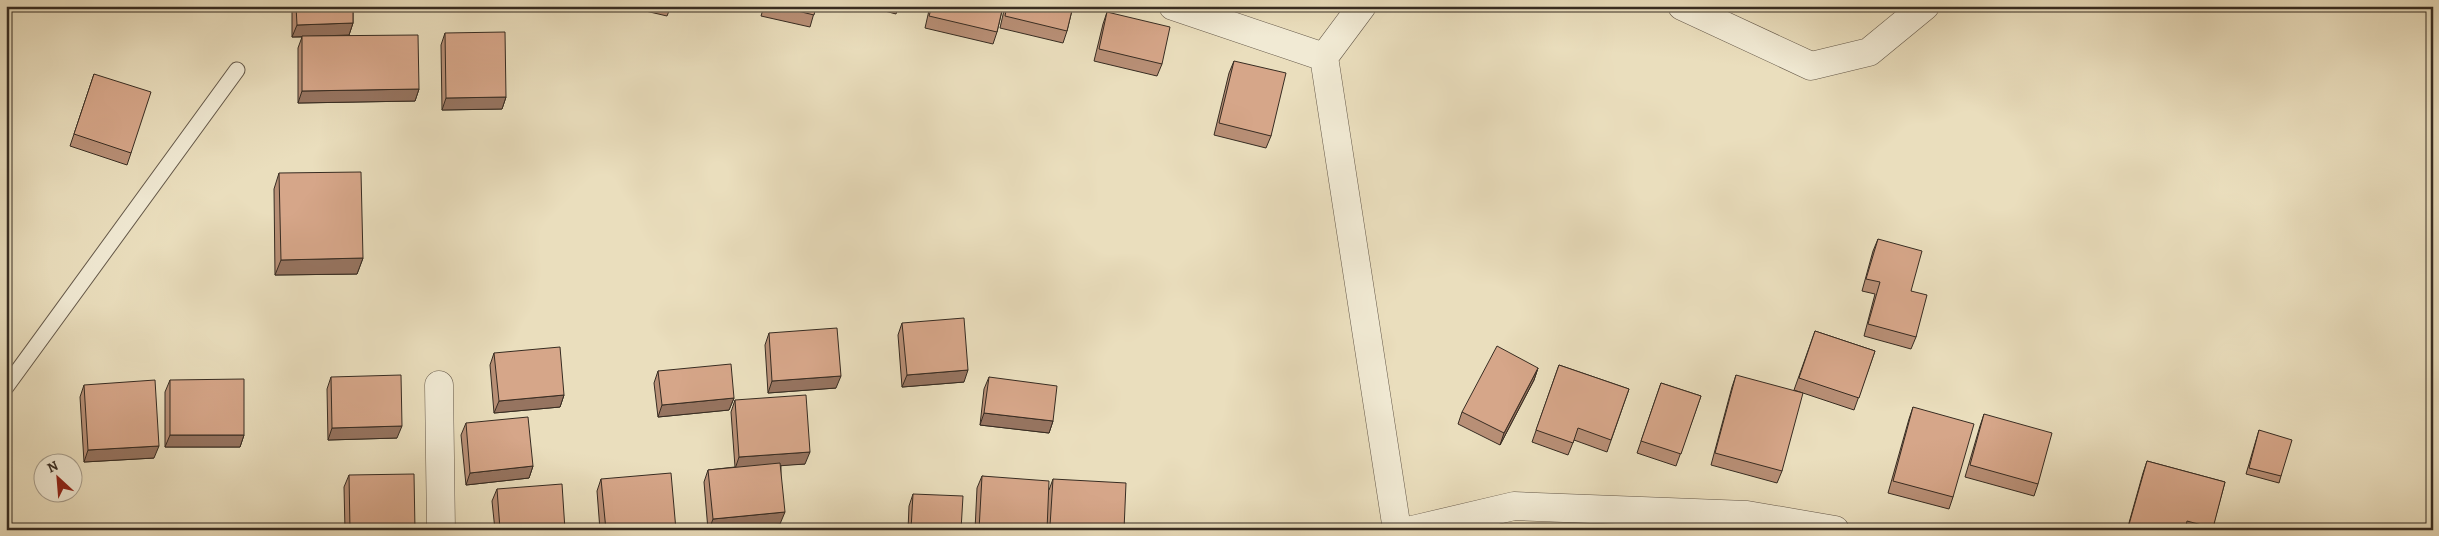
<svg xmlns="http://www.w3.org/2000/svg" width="2439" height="536" font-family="Alegreya,serif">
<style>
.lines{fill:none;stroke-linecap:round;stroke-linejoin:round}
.service-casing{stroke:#645849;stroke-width:17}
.minor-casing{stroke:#645849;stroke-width:29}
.service{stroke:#f1ead4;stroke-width:15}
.minor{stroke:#f1ead4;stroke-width:28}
.wall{fill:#b88f76;stroke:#372c22}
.shaded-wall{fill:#967460;stroke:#372c22}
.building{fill:#d6a689;stroke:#372c22}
</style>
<rect width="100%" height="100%" fill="#eadebd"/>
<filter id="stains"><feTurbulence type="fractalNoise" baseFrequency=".004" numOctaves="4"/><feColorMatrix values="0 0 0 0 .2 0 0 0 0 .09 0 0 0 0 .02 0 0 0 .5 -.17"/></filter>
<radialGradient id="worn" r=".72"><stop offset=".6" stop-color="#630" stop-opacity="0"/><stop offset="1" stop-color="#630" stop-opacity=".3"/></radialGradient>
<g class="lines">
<defs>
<path id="service" d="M6,387L237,70"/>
<path id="minor" d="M1173,6L1324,57L1362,6
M1682,6L1811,66L1869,52L1925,6
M1324,57L1397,530
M439,385L441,530
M1412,530L1514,506L1747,515L1835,530"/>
</defs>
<!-- service casing -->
<use href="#service" class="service-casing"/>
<!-- minor casing -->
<use href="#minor" class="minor-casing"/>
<!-- service -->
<use href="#service" class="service"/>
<!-- minor -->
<use href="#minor" class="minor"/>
</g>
<!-- wall -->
<path class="wall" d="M292,6H353V23L349,35L419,89L415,101L298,103V48L302,37H292Z
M624,6H671L667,16Z
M764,6H816L810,27L761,16Z
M866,6H899L896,14Z
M930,6H1003L997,32L993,44L925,28Z
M1005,6H1073L1067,31L1063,43L1000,28Z
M1107,12L1162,64L1157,76L1094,61L1103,24Z
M445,33L506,97L502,109L442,110L441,45Z
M1234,61L1271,136L1266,148L1214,135L1229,73Z
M94,74L131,153L127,165L70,146Z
M279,173L363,258L357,274L275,275L274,189Z
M1878,239L1911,291L1916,337L1911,349L1864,336L1875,294L1862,291L1873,251Z
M902,323L964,382L902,387L898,335Z
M1815,331L1875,351L1854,410L1794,390Z
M769,333L836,388L768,393L765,345Z
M494,353L564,395L560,407L494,413L490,365Z
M1559,365L1629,389L1607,452L1574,440L1568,455L1532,442Z
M1538,368L1534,380L1500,445L1458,424L1462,412Z
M658,371L734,398L729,410L658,417L654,383Z
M1736,375L1782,471L1777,483L1711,465L1732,387Z
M331,377L397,438L328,440L327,389Z
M989,377L1053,421L1049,433L980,425L984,389Z
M170,380L244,435L240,447H165V392Z
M1661,383L1701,396L1676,466L1637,453Z
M84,385L154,458L84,462L80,397Z
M735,400L805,464L781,465L780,524L718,530H708L704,482L708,470L735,467L731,412Z
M1913,407L1953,497L1949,509L1888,493L1909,419Z
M1984,414L2038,484L2034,496L1965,477L1980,426Z
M466,423L533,466L529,478L466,485L461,435Z
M2259,430L2281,476L2279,483L2246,474Z
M2147,461L2225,482L2212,530H2127L2143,473Z
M349,475L415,530H345L344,487Z
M982,476L1049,490L1053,479L1124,530H975L977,488Z
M601,479L676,530H600L597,491Z
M497,489L565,530H495L492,501Z
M913,494L961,530H908L909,506Z"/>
<!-- shaded-wall -->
<path class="shaded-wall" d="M353,23L349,35L292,37L297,25Z
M419,89L415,101L298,103L302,91Z
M506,97L502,109L442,110L446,98Z
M363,258L357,274L275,275L281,260Z
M1538,368L1534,380L1500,445L1504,433Z
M968,370L964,382L902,387L907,375Z
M841,376L836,388L768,393L772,381Z
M564,395L560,407L494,413L499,401Z
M734,398L729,410L658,417L662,405Z
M984,413L1053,421L1049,433L980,425Z
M402,426L397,438L328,440L332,428Z
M170,435H244L240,447H165Z
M159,446L154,458L84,462L88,450Z
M810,452L805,464L735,469L739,457Z
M533,466L529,478L466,485L470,473Z
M785,512L780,524L718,530H709L713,519Z
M1050,526L1124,530H1049Z
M522,527V530H499L500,529Z"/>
<!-- building -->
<path class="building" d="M296,6H353V23L297,25Z
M777,6H816L814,15Z
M932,6H1003L997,32L929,16Z
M1007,6H1073L1067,31L1005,16Z
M1107,12L1170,27L1162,64L1099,49Z
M505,32L506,97L446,98L445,33Z
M418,35L419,89L302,91V36Z
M1234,61L1286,73L1271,136L1219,123Z
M94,74L151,92L131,153L74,134Z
M361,172L363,258L281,260L279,173Z
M1878,239L1922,251L1911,291L1927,295L1916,337L1868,324L1880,282L1866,279Z
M964,318L968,370L907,375L902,323Z
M837,328L841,376L772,381L769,333Z
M1815,331L1875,351L1859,398L1799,378Z
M1497,346L1538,368L1504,433L1462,412Z
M560,347L564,395L499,401L494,353Z
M731,364L734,398L662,405L658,371Z
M1559,365L1629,389L1611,440L1578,428L1573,443L1536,430Z
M401,375L402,426L332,428L331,377Z
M1736,375L1803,393L1782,471L1715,453Z
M989,377L1057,386L1053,421L984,413Z
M244,379V435H170V380Z
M155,380L159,446L88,450L84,385Z
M1661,383L1701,396L1681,454L1641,441Z
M806,395L810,452L739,457L735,400Z
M1913,407L1974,424L1953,497L1893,481Z
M1984,414L2052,433L2038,484L1970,465Z
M528,417L533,466L470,473L466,423Z
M2259,430L2292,440L2281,476L2249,468Z
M2147,461L2225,482L2213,528L2187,521L2185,530H2134L2128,528Z
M780,463L785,512L713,519L708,470Z
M671,473L676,530H606L601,479Z
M414,474L415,530H350L349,475Z
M982,476L1049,481L1047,530H979Z
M1053,479L1126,483L1124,530L1050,526Z
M562,484L565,530H523L522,527L500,529L497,489Z
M913,494L963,496L961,530H911Z"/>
<!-- margin -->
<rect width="2439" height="536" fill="none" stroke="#eadebd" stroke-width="25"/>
<rect x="8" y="8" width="2424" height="521" fill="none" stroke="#372c22" stroke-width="2.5"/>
<rect x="12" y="12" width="2414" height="511" fill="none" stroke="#372c22"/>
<!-- north arrow -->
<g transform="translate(58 478) rotate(334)"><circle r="24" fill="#f1ead4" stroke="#a79e8d"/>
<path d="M0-4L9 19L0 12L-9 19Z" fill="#8f2418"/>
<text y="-8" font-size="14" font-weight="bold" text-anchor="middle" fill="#372c22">N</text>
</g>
<rect width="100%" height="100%" filter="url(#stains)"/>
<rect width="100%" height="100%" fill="url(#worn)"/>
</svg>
